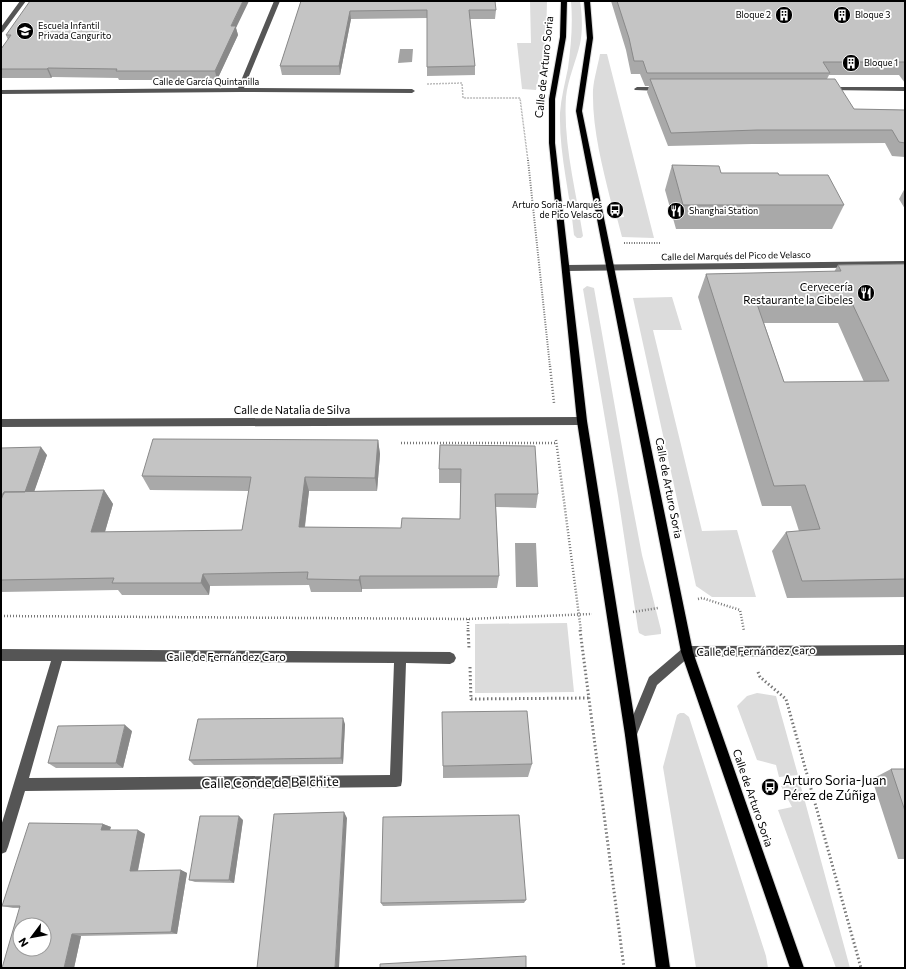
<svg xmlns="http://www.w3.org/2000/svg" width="906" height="969" font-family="Commissioner,sans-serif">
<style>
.green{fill:#dcdcdc}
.water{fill:#a3a3a3}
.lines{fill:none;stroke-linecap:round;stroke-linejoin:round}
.major-casing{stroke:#dbdbdb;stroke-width:2}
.path-far3{stroke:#777;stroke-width:1.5;stroke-dasharray:0.5 1;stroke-linecap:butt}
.path-far2{stroke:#777;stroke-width:2;stroke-dasharray:1 1.5;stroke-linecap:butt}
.path-far1{stroke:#777;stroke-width:2.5;stroke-dasharray:1 2;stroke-linecap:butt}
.path{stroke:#777;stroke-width:3;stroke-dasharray:1.5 2.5;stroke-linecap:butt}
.minor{fill:#555;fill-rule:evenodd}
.major{fill:#000;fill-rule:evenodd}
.wall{fill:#a9a9a9;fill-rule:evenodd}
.shaded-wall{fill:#898989}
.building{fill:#c4c4c4;stroke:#898989;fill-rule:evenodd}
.labels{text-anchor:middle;stroke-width:3.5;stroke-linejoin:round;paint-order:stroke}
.far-poi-label{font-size:9px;fill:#000;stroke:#fff;text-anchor:start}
.far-street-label{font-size:9px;fill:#000;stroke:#fff}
.street-label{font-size:11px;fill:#000;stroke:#fff}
.poi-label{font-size:11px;fill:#000;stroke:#fff;text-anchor:end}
.near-poi-label{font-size:13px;fill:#000;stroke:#fff;text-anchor:start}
.near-street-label{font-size:13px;fill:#000;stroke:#fff}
</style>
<rect width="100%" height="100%" fill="#fff"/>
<!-- green -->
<path class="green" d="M530,1H547L546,41L536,90L522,89L517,43H531Z
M571,1H580C582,14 583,30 580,44C576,61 568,79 566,97C563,143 576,191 583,236L581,238H577L574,235C570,194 559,154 560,113C561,98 565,83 568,68C571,46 573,24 571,1Z
M600,54H607L654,238L622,237L617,218L624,217L620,202H611C602,165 592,128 593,90C594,78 598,65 600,54Z
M587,286L594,288L629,487L642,555L661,630V634L645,636L639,633L638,629L618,496L583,289Z
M672,297L682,330H653L702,531L737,530L756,597H712L696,586L633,298Z
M567,623L574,692L475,693V624Z
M757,693L776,696L798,775L779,777L776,765L757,760L737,706L747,696Z
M680,713H684L689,717L766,956L768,968H696L663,767L677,715Z
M800,783L850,968H836L778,810L792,807L781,786Z"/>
<!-- water -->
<path class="water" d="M400,49H413L412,62L398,63Z
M515,543H536L538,587H516Z"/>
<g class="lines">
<defs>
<path id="major" d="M561,1H567L566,37L555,99V143L587,421L637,735L670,968H656L625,735L577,421L549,143V99L560,37Z
M584,1H590L593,38L582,111L693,652L804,968H790L681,652L576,111L587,38Z"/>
</defs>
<!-- major casing -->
<use href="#major" class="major-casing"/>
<!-- path-far3 -->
<path class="path-far3" d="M427,84L462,83L463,98H520L528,161"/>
<!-- path-far2 -->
<path class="path-far2" d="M528,160L550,367
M624,243H660"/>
<!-- path-far1 -->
<path class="path-far1" d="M550,366L554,403
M556,440L581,631
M401,443H557
M698,599L702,598L740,610L744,631
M633,612L658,608
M1,616L468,619L592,614
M468,619V631"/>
<!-- path -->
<path class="path" d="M468,630L469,648
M580,630L624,968
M470,667L471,699L590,698
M758,672L760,677L786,699L861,968"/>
<!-- minor -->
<path class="minor" d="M20,1H26L3,32L1,33V27Z
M274,1H280L244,88L412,89L415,91L412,93L240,92L1,94V90L238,88Z
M637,87H661L664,89L661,91L635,90L634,89Z
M829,87H905V91L827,90L826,89Z
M905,261V267L566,271L562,268L566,265Z
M582,417L587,421L582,425L1,427V419Z
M905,645V655L689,657L657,685L635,739L631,741L627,739L625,735L649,677L683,648L687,646Z
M1,649L450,652L454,654L456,658L454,662L450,664L406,663L402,781L401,786L396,787L25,791L8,847L6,852L1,854V826L51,661H1ZM62,661L394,663L390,775L29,778Z"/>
<!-- major -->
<use href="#major" class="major"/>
</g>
<!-- wall -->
<path class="wall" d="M301,1L496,10L495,19H470L475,66V75L427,76V18L351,19L340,75H282L280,66Z
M611,1H905V83L899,75H829L827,79L854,109L905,110V157L892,156L885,143L752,144L668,146L647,92L649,86H645L640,74H631L626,50Z
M236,28L238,35L217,80H119L118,78L52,77L51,78H1V49L8,40L6,35Z
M672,165L721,173L779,175L844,205L832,229H676L665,190Z
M905,188V209L899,199Z
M905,264V597L787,598L772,551L786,532L799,531L791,506H762L698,297L706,274L834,272L838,265ZM764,323H838L864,382H784Z
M378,440L380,454L377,491H309L305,527L401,528L460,519V483H439V469L440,445L538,494L536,508L496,507L499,576L497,588L362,589V592H311L309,585L210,586L209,595H122L118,590L1,592V448L47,455L34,491L104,490L113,504L105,532L242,530L249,491L150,490L142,476Z
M345,724L343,764L194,765L189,760Z
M132,731L123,768H56L48,763Z
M532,764L528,777L443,778V766Z
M891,769H905V859H898L872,779Z
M243,820L234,883L195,882L189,880Z
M103,824L111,827L110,830L145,834L138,871L181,870L187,873L177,934L81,936L74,968L19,908H13L2,906Z
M526,900L524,903L383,906L381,903Z"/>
<!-- shaded-wall -->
<path class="shaded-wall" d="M243,1H249L236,28L238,35L217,80L215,71L231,26Z
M350,11L351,19L340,75L339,66Z
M48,68L52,77L51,78L47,69Z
M378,440L380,454L377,491L375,478Z
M41,447L47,455L31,501L24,494Z
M305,477L309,491L303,540L299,527Z
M104,490L113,504L101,545L91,532Z
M203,574L210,586L209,595L201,583Z
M360,576L362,589V592L359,580Z
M343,718L345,724L343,764L341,758Z
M125,725L132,731L123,768L116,763Z
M344,812L347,818L339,968H335Z
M239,816L243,820L234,883L229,880Z
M103,824L111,827L108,834L101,830Z
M138,830L145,834L137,874L130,871Z
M181,870L187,873L177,934L171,932Z
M72,934L81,936L74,968H64Z"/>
<!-- building -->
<path class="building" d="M30,1H243L231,26H236L215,71H116L117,69L48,68L47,69H1V49L11,35H6Z
M301,1H495L496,10H469L475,66L427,67V10L350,11L339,66H280Z
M617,1H905V62H823L830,73H647L643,61H634L629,38Z
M650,79H835L854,109L905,110V143L899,142L892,130H757L671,133Z
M672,165L719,166L721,173H778L779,175H828L844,205H683Z
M905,264V509H904L905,510V579L802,581L786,532L820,529L805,485L774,486L706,274L841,271L838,265ZM756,301H851L889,381L784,382Z
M153,439L378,440L375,478L305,477L299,527L401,528L402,518L460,519L461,469H439L440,445L535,446L538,494H495L499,576H360L359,580L307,579L308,572L203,574L201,583H112L114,578L1,580V500L4,492L104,490L91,532L242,530L251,477L142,476Z
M41,447L25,492H4V494H1V448Z
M527,711L532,764L443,766L442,712Z
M343,718L341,758L189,760L198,719Z
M125,725L116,763H48L58,726Z
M891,769H905V811Z
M344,812L335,968H257L274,814Z
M519,815L526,900L381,903L383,817Z
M200,816H239L229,880H189Z
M29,823L103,824L101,830H138L130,871L181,870L171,932L72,934L64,968H2L20,906H2ZM20,925H44V949H20Z
M526,956V968H380V964Z"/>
<!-- icons -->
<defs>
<symbol id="building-disc" viewBox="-11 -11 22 22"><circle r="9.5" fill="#000" stroke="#fff"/><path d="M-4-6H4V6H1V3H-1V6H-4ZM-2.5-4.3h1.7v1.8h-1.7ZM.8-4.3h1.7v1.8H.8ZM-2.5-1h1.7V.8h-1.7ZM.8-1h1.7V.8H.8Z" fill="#fff"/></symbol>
<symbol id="school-disc" viewBox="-11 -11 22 22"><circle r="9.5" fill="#000" stroke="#fff"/><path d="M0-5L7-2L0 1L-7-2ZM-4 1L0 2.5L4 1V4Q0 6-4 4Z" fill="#fff"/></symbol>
<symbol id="bus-disc" viewBox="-11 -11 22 22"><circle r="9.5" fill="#000" stroke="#fff"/><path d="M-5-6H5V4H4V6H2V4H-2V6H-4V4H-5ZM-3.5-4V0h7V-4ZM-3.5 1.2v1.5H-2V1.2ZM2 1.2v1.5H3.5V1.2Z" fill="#fff"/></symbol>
<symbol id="restaurant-disc" viewBox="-11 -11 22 22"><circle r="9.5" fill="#000" stroke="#fff"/><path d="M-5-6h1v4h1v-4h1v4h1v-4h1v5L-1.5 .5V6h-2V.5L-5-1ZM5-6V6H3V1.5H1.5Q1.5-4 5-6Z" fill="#fff"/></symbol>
</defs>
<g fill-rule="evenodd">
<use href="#building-disc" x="774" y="5" width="20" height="20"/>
<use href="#building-disc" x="832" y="5" width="20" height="20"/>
<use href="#school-disc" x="15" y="21" width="20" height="20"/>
<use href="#building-disc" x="841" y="53" width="20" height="20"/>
<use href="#bus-disc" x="605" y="200" width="20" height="20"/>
<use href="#restaurant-disc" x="666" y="201" width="20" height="20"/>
<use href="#restaurant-disc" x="856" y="283" width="20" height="20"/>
<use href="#bus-disc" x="760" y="777" width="20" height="20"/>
</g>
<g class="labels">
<!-- far-poi labels -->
<g class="far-poi-label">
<text x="771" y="18" text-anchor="end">Bloque 2</text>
<text x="855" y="18">Bloque 3</text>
<text x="38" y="29">Escuela Infantil<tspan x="38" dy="10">Privada Cangurito</tspan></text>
<text x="864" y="66">Bloque 1</text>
<text x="602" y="208" text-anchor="end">Arturo Soria-Marqués<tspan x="602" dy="10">de Pico Velasco</tspan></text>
<text x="689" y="214">Shanghai Station</text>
</g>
<!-- far-street labels -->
<g class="far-street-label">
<text x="206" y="85">Calle de García Quintanilla</text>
<text transform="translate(736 256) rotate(-1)" y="3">Calle del Marqués del Pico de Velasco</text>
</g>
<!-- street labels -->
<g class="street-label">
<text transform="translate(544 67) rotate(-84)" y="4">Calle de Arturo Soria</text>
<text x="292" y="414">Calle de Natalia de Silva</text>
<text transform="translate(669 488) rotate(79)" y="4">Calle de Arturo Soria</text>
<text transform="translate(756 651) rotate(-1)" y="4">Calle de Fernández Caro</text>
<text x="226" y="661">Calle de Fernández Caro</text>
<text transform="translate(753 798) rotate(71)" y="4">Calle de Arturo Soria</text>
</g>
<!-- poi labels -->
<g class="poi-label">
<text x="853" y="291">Cervecería<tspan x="853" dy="13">Restaurante la Cibeles</tspan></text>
</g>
<!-- near-poi labels -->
<g class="near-poi-label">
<text x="783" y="785">Arturo Soria-Juan<tspan x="783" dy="15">Pérez de Zúñiga</tspan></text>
</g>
<!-- near-street labels -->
<g class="near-street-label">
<text transform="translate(270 782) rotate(-1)" y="5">Calle Conde de Belchite</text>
</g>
</g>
<!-- border -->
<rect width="906" height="969" fill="none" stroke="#000000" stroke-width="4"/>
<!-- north arrow -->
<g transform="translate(32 937) rotate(238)"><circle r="19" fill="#ffffff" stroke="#999999"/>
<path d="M0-3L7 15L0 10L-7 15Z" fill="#000000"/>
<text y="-6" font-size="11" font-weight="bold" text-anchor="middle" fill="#000000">N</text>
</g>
</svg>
